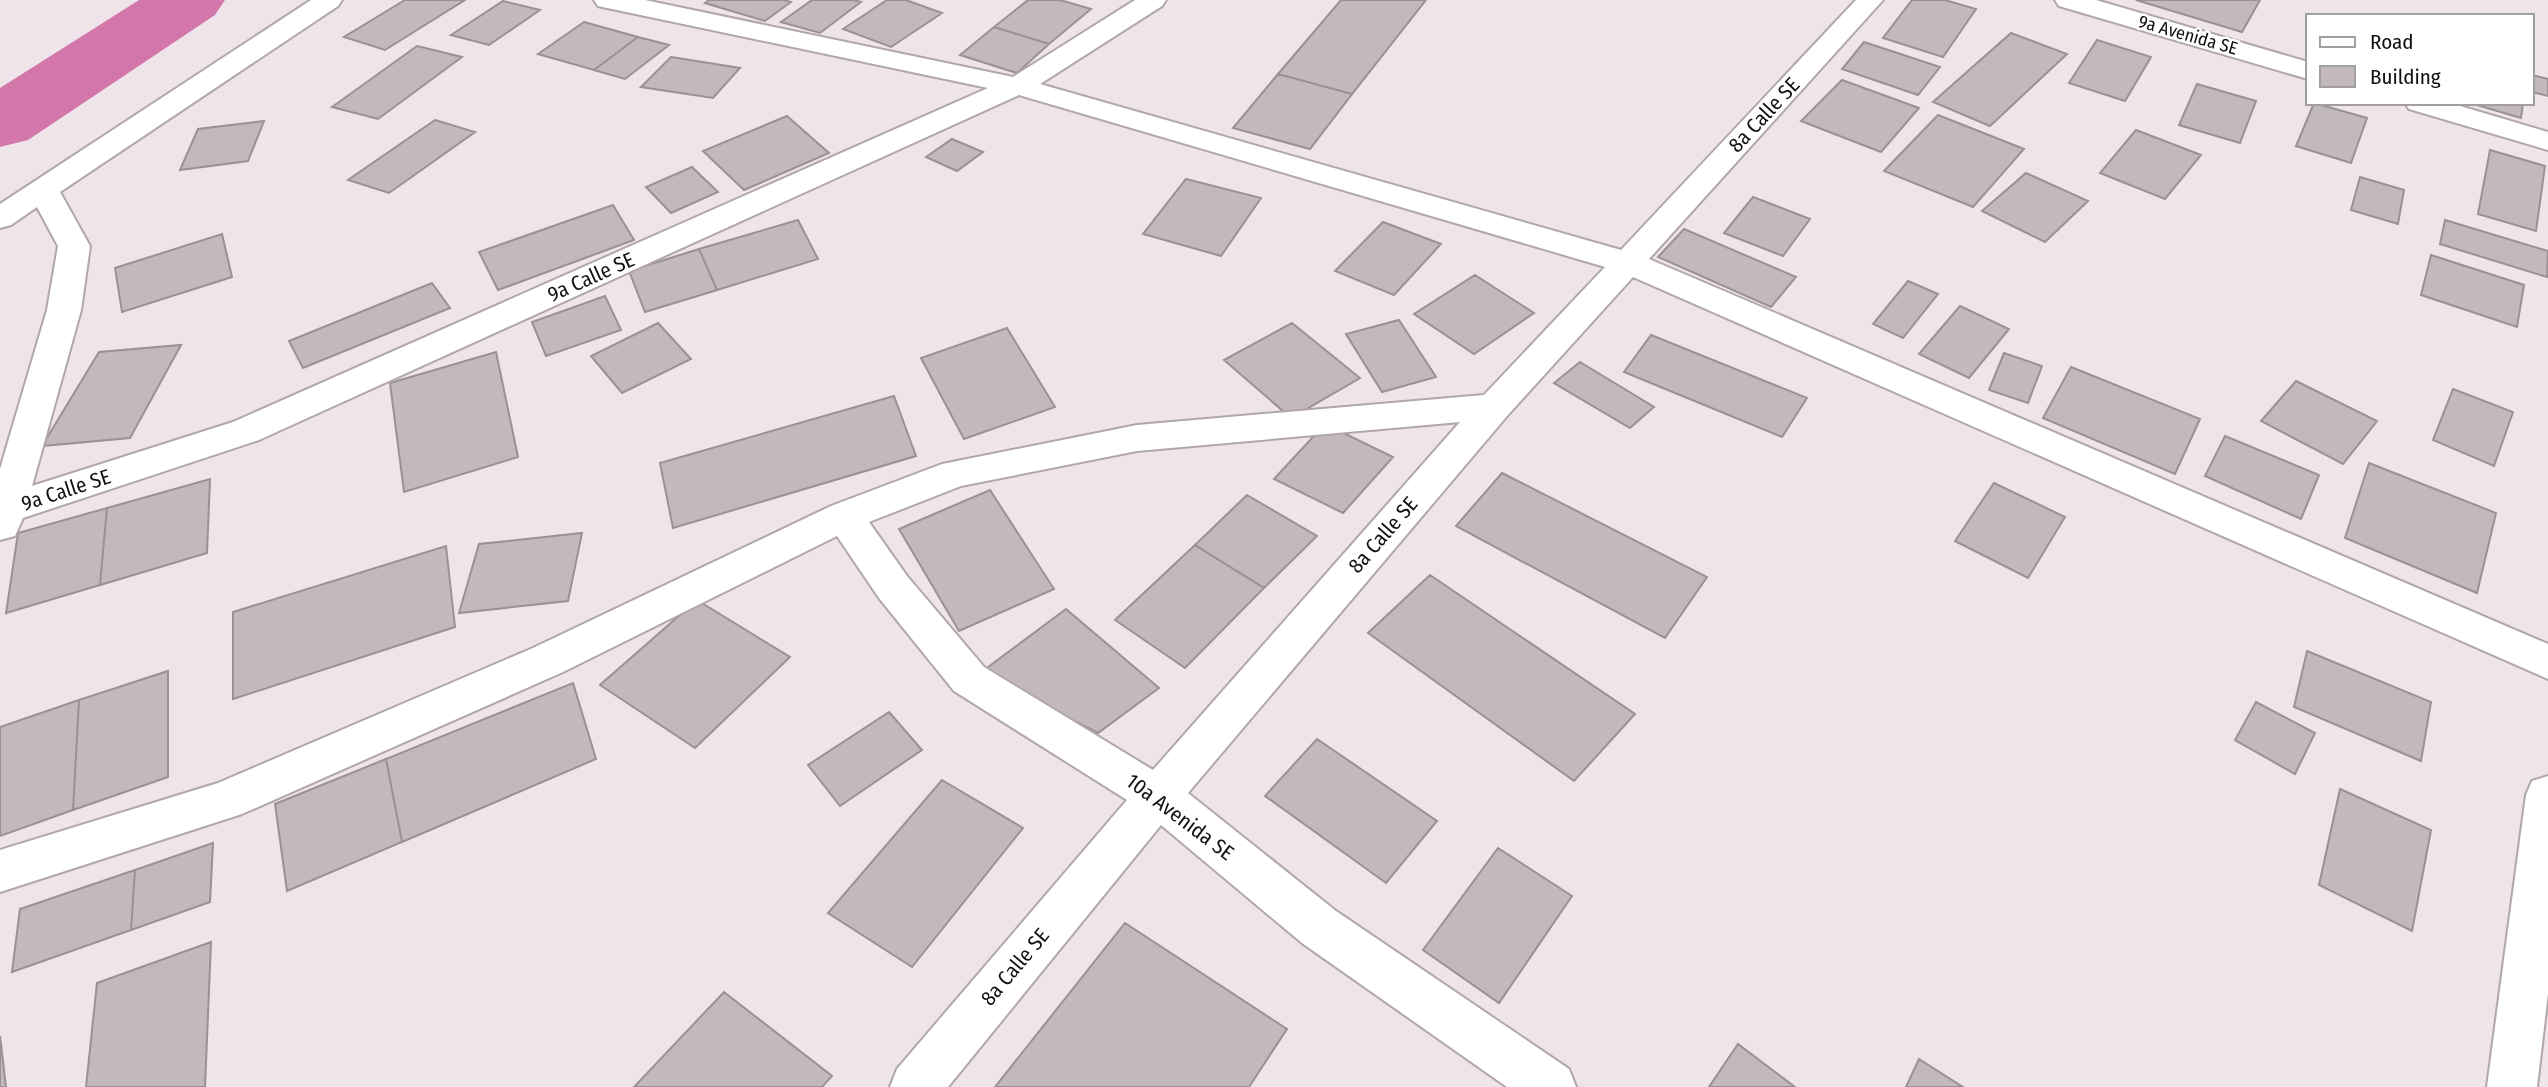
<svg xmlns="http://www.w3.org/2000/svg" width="2548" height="1087" font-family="'Fira Sans Condensed',sans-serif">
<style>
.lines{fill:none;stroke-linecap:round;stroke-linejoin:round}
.river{fill:#d377aa;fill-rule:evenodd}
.building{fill:#c3b9bd;stroke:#9a9195;stroke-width:2}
.minor-casing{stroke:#b1a7ab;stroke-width:4}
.minor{fill:#fff;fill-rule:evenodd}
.labels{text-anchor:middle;stroke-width:5;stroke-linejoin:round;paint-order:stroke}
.far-street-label{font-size:18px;fill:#131011;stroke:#fff}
.street-label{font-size:21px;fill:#131011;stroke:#fff}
</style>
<rect width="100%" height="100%" fill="#efe4e9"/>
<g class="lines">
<!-- river -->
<path class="river" d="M139,0H225L215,15L28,140L0,147V88Z"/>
</g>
<!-- building -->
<path class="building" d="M405,0H465L385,50L344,37Z
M709,0H784L791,2L765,21L705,3Z
M812,0H854L861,2L820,33L781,22Z
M887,0H906L942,13L891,47L843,29Z
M1028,0H1060L1091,9L1049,44L994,27Z
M1341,0H1426L1352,94L1278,74Z
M1912,0H1945L1976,9L1943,57L1883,38Z
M2136,0H2260L2242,32Z
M503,1L540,10L489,45L451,35Z
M584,22L638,37L594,70L538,54Z
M994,27L1049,44L1017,73L960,55Z
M2011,33L2067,54L1990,126L1933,102Z
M638,37L669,45L625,79L594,70Z
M2097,40L2151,57L2125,101L2069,83Z
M1864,42L1940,67L1918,95L1842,69Z
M417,46L462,57L378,119L332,107Z
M671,57L740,68L713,98L641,87Z
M1278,74L1352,94L1310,149L1233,128Z
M2532,75L2548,79V96L2532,92Z
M1842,80L1919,108L1881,152L1801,121Z
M2197,84L2256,101L2240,143L2179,125Z
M2314,103L2367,118L2351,163L2296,146Z
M2470,103H2523L2521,118Z
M1938,115L2024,149L1973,207L1884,171Z
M787,116L829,153L744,190L703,151Z
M435,120L475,132L389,193L348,180Z
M264,121L248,161L180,170L198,129Z
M2136,130L2201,155L2165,199L2100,173Z
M952,139L983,152L957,171L926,157Z
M2490,150L2545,166L2536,231L2478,214Z
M692,167L718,192L671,213L646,187Z
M2026,173L2088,201L2045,242L1982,211Z
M2360,177L2404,190L2398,224L2351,210Z
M1186,179L1261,198L1221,256L1143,234Z
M1753,197L1810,219L1783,256L1724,233Z
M613,205L634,240L498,290L479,252Z
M798,220L818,259L717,290L699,249Z
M2445,220L2548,251L2547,277L2440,244Z
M1383,222L1441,244L1394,295L1335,271Z
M1684,229L1796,277L1771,307L1658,257Z
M222,234L232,277L122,312L115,268Z
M699,249L717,290L645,312L629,271Z
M2431,255L2524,285L2517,327L2421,295Z
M1475,275L1534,313L1474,354L1414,314Z
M1908,281L1938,294L1903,338L1873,324Z
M432,283L450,308L303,368L289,341Z
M605,296L621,330L546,356L532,322Z
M1960,306L2009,329L1969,378L1919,354Z
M1399,320L1436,377L1382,392L1346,334Z
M658,323L691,359L622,393L591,356Z
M1292,323L1360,378L1291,418L1224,360Z
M1007,328L1055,407L964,439L921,358Z
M1651,335L1807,398L1782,437L1624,372Z
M181,345L130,438L42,446L99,352Z
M496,352L518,457L404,492L390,383Z
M2004,353L2042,366L2028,403L1989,390Z
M1580,362L1654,407L1630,428L1554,383Z
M2071,367L2200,419L2175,474L2043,418Z
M2296,381L2377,421L2343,464L2261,421Z
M2453,389L2513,412L2494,466L2433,440Z
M894,396L916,456L673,528L660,463Z
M1325,424L1393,457L1343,513L1274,479Z
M2225,436L2319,475L2301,519L2205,476Z
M2369,463L2496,513L2477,593L2345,538Z
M1502,473L1707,577L1665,638L1456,526Z
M210,479L207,553L100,585L107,508Z
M1994,483L2065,517L2028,578L1955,541Z
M990,490L1054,589L959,631L899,529Z
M1247,495L1317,536L1264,588L1195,545Z
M107,508L100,585L6,613L18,533Z
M582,533L568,601L459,613L479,544Z
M1195,545L1264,588L1185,668L1115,620Z
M446,546L455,627L233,699V612Z
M1430,575L1635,714L1574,781L1368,633Z
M697,600L790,657L695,748L600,685Z
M1066,609L1159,688L1098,733L980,673Z
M2307,651L2431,702L2421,761L2294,707Z
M168,671V777L73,810L79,700Z
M573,683L596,759L402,842L386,759Z
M79,700L73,810L0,836V727Z
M2256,702L2315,733L2295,774L2235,740Z
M889,712L922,750L840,806L808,765Z
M1317,739L1437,821L1386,883L1265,796Z
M386,759L402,842L287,891L275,804Z
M942,780L1023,828L912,967L828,913Z
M2340,789L2431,830L2412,931L2319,885Z
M213,843L210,902L131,930L135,870Z
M1498,848L1572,896L1499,1003L1423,950Z
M135,870L131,930L12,972L20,909Z
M1125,923L1287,1029L1249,1087H995Z
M211,942L205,1087H86L97,983Z
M724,992L832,1076L822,1087H634Z
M0,1036L6,1087H0Z
M1738,1044L1795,1087H1709Z
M1919,1059L1963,1087H1906Z"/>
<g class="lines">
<defs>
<path id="minor" d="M311,0H342L338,6L60,192L90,246L81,310L32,486L233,422L988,88L607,8L598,6L594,0H645L1013,77L1135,0H1166L1162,6L1040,84L1621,250L1856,0H1883L1649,259L2548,644V679L1633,277L1507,416L1188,793L1336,911L1569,1069L1576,1087H1507L1302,943L1161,825L948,1087H890L897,1069L1127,800L954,691L879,598L837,536L563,672L242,814L0,892V850L218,783L533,648L831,506L942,464L1137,425L1484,395L1605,267L1019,95L259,440L23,518L15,536L0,540V469L47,310L58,246L37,207L11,225L0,228V204ZM1460,422L1153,770L984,667L907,576L869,522L961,486L1137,451Z
M2055,0H2096L2308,62V79L2059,6Z
M2405,103H2450L2548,132V150L2409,109Z
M2548,776V993L2537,1087H2487L2526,795L2532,781Z"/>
</defs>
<!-- minor casing -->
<use href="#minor" class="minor-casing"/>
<!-- minor -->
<use href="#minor" class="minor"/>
</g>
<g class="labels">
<!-- far-street labels -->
<g class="far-street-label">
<text transform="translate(2188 35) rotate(16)" y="6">9a Avenida SE</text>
</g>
<!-- street labels -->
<g class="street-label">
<text transform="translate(1764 115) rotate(-47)" y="7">8a Calle SE</text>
<text transform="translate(591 277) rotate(-24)" y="7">9a Calle SE</text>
<text transform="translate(66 490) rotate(-18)" y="7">9a Calle SE</text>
<text transform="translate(1383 535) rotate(-49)" y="7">8a Calle SE</text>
<text transform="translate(1180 817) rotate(37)" y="7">10a Avenida SE</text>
<text transform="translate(1015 967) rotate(-50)" y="7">8a Calle SE</text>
</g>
</g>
<!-- legend -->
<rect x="2306" y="14" width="228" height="91" fill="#ffffff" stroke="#a19fa0" stroke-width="2"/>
<rect x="2320" y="37" width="35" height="10" fill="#ffffff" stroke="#a19fa0" stroke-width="2"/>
<text x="2370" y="49" font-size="21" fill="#131011">Road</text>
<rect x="2320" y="66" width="35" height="21" fill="#c3b9bd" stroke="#a19fa0" stroke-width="2"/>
<text x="2370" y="84" font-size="21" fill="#131011">Building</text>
</svg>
